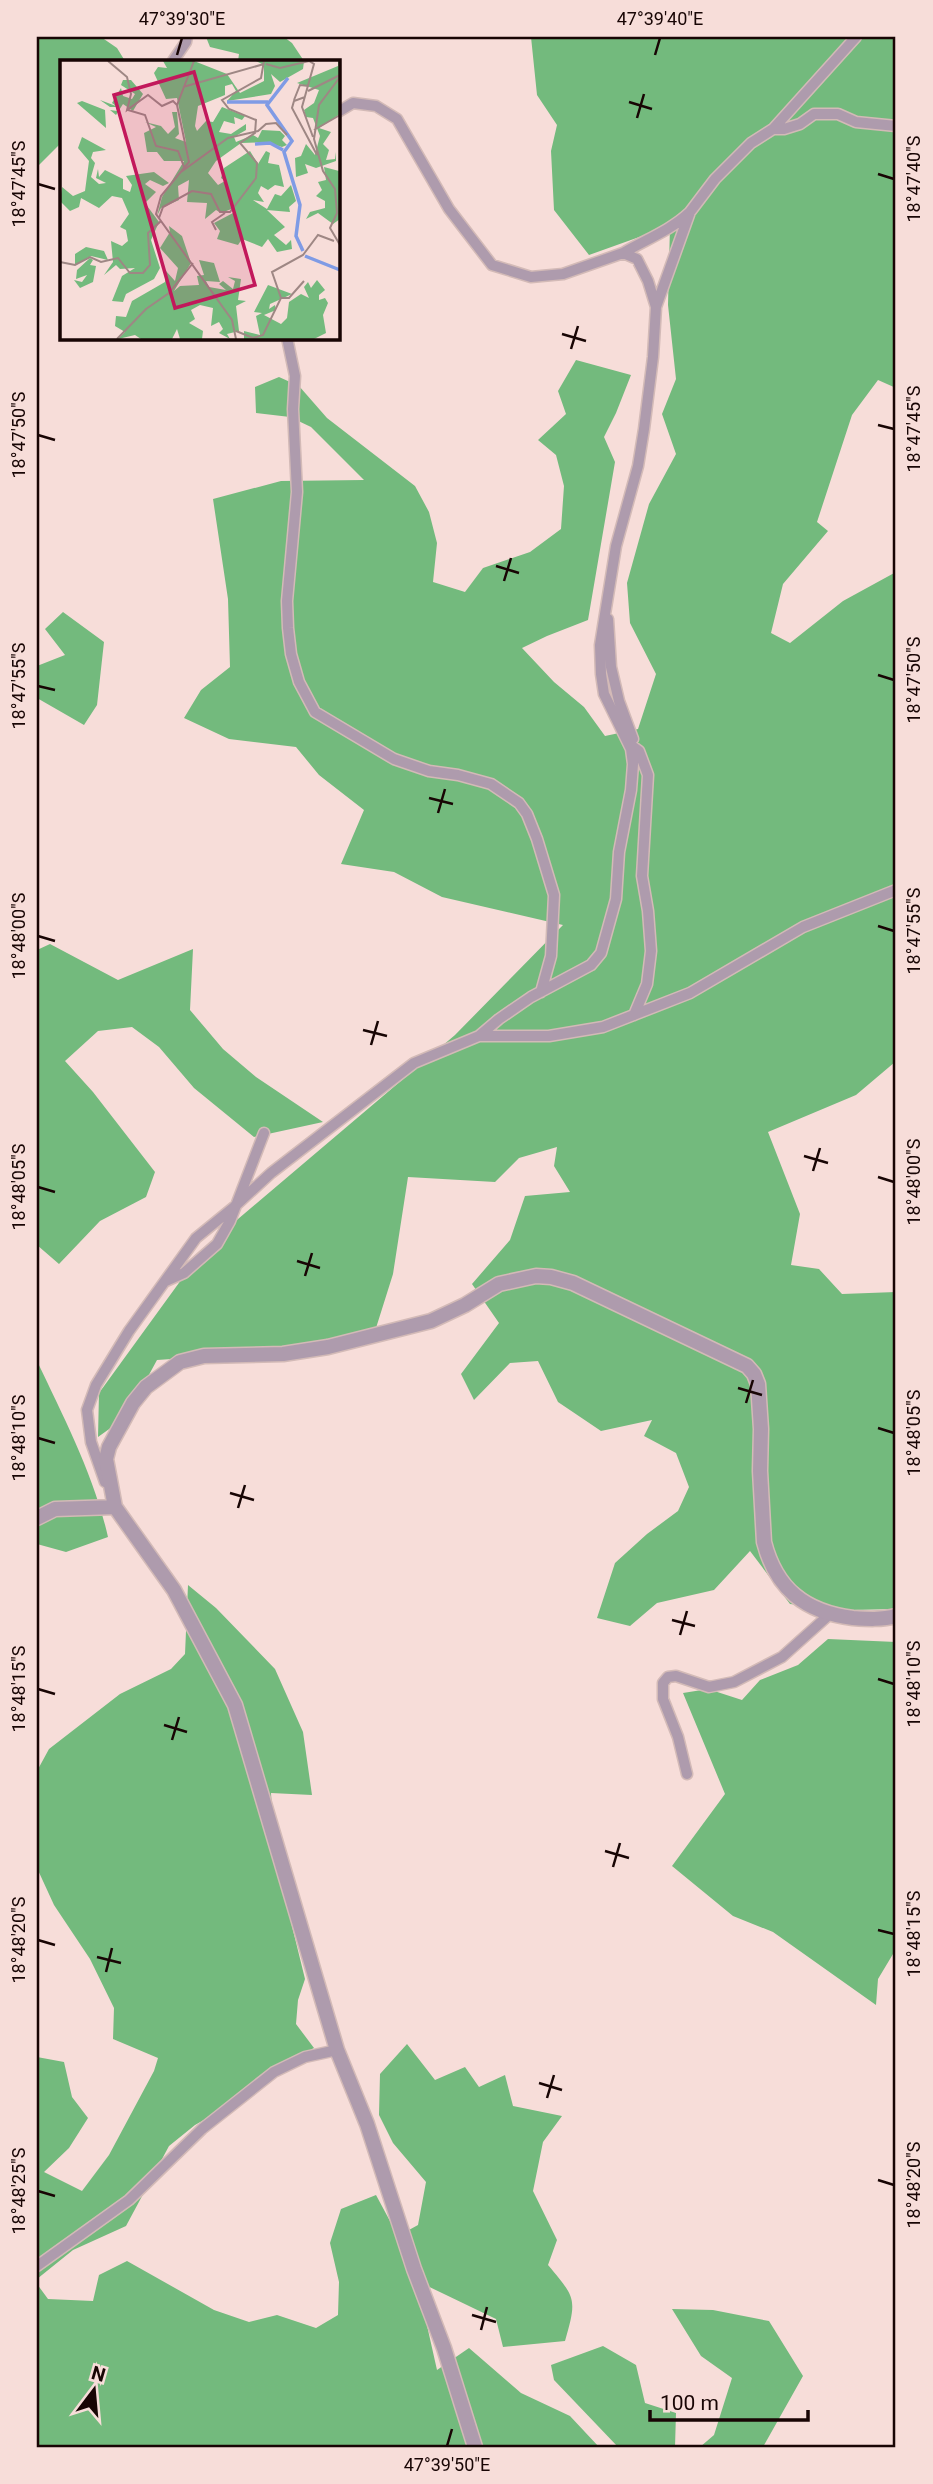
<svg xmlns="http://www.w3.org/2000/svg" width="933" height="2484" font-family="Roboto,sans-serif">
<style>
.forest{fill:#73ba7d}
.lines{fill:none;stroke-linecap:round;stroke-linejoin:round}
.minor-casing{stroke:#d3bab7;stroke-width:13}
.tertiary-casing{stroke:#d3bab7;stroke-width:17}
.minor{stroke:#ae9bad;stroke-width:10}
.tertiary{stroke:#ae9bad;stroke-width:14}
.ticks{fill:none;stroke:#180504;stroke-width:2.5}
.inset-river{fill:none;stroke:#7f9be5;stroke-width:3.5}
.inset-road{fill:none;stroke:#9e8784;stroke-width:2}
.view{fill:#c2185b;fill-opacity:0.15;stroke:#c2185b;stroke-width:3.5}
.inset-edge{fill:none;stroke:#180504;stroke-width:3.5}
.neatline{fill:none;stroke:#180504;stroke-width:2.5}
.ticks-label{font-size:18px;text-anchor:middle;fill:#180504}
</style>
<rect width="100%" height="100%" fill="#f7ddd9"/>
<!-- forest -->
<path class="forest" d="M37,37H101L117,48L125,61H61V143L37,167L39,193L37,195Z
M206,37H284L292,43L304,61H238L239,54L210,47Z
M531,37H896V388L878,380L852,415L817,522L828,531L783,584L771,633L790,643L843,601L896,572L895,1062L856,1095L768,1132L800,1214L791,1265L819,1269L842,1294L896,1292V1609L849,1610L790,1604L750,1551L714,1590L657,1603L630,1626L597,1618L615,1563L647,1534L678,1511L689,1487L676,1453L644,1436L652,1420L601,1431L558,1402L538,1361L510,1363L474,1400L461,1374L499,1323L472,1284L510,1240L525,1196L570,1192L554,1166L557,1147L519,1158L495,1182L408,1177L393,1274L376,1328L275,1352L157,1360L126,1417L98,1437L99,1393L205,1247L455,1035L563,925L442,897L394,872L341,864L364,810L319,775L296,747L229,739L184,718L201,690L230,667L228,599L213,499L281,481L364,480L311,427L290,417L256,413L255,387L279,377L299,386L327,418L415,486L429,512L437,543L433,582L465,592L483,568L530,552L561,529L564,486L556,455L538,440L566,414L558,391L576,360L631,375L616,413L604,437L615,462L588,620L547,636L522,648L554,682L584,707L605,736L638,729L656,674L630,623L627,583L649,504L676,454L662,414L676,379L668,305L670,226L589,255L554,210L551,151L557,125L537,95Z
M63,612L104,642L97,705L84,725L37,698V666L65,655L45,629Z
M50,944L118,980L193,949L190,1010L223,1049L256,1077L323,1122L254,1137L194,1088L159,1047L132,1027L98,1031L65,1061L93,1092L155,1172L146,1197L100,1221L59,1264L37,1245V950Z
M37,1361C64,1418 94,1475 108,1537L66,1552L37,1544Z
M188,1585L216,1608L275,1669L303,1732L312,1795L271,1793L275,1857L305,1979L298,2000L296,2024L314,2048L262,2076L232,2104L195,2125L169,2146L126,2226L73,2250L37,2279V2057L64,2062L72,2097L88,2118L69,2148L44,2172L82,2191L109,2155L154,2071L158,2058L113,2039L114,2008L90,1959L54,1905L37,1868V1771L49,1749L120,1694L171,1669L185,1654Z
M828,1639L896,1642V1949L878,1979L876,2005L773,1932L733,1916L672,1866L725,1794L683,1693L708,1689L742,1700L760,1680L798,1665Z
M407,2044L435,2080L465,2067L479,2087L505,2075L513,2106L562,2116L543,2142L533,2191L557,2240L548,2265C576,2298 577,2299 565,2341L503,2347L496,2319L417,2281L437,2370L469,2348L521,2393L570,2416L599,2447H37V2284L48,2299L93,2301L99,2275L127,2261L214,2310L249,2322L277,2315L316,2328L338,2315L339,2282L330,2243L341,2209L376,2195L398,2236L418,2225L426,2182L393,2143L379,2115L380,2074Z
M672,2309L713,2310L769,2321L803,2376L763,2447H700L714,2435L732,2378L701,2356Z
M603,2346L636,2365L645,2403L676,2413L675,2447H618L554,2380L551,2365Z"/>
<g class="lines">
<defs>
<path id="minor" d="M173,61L186,42L187,37
M773,129H784L800,124L814,114H838L856,122L896,126
M623,253C645,240 671,230 689,213
M656,307L690,212L715,179L751,143L773,129L856,37
M287,338L295,376L293,409L297,492L287,601L288,628L291,654L299,682L315,712L394,759L429,771L458,775L491,784L519,803L527,814L537,839L554,895L551,956L541,992
M608,619L611,667L619,701L633,739
M628,743L639,751L648,775L642,876L648,911L651,951L647,984L634,1015
M479,1036H549L603,1027L690,993L803,927L896,890
M166,1281L184,1273L217,1244L230,1221L264,1133
M105,1482L91,1442L87,1410L96,1385L129,1331L196,1238L234,1207L271,1173L414,1063L479,1036L499,1019L531,997L591,965L601,953L616,899L619,852L631,790L633,764L631,749L604,694L601,674L600,645L616,546L638,466L644,429L653,357L656,307L648,281L637,259L623,253L563,274L531,277L492,265L449,209L397,119L376,106L353,103L338,112
M687,1774L678,1737L663,1699V1683L668,1677L676,1676L709,1687L734,1682L782,1657L830,1614
M37,2266L129,2200L202,2129L274,2072L305,2057L337,2050"/>
<path id="tertiary" d="M37,1518L55,1509L115,1507
M475,2447L444,2348L414,2269L367,2124L337,2050L235,1705L174,1590L115,1507L106,1459L109,1447L133,1403L146,1387L180,1362L204,1356L283,1354L328,1347L431,1321L465,1305L499,1284L536,1276L551,1277L573,1283L747,1366L754,1374L758,1384L761,1429L760,1471L764,1542C776,1589 805,1612 853,1618C867,1619 882,1620 896,1616"/>
</defs>
<!-- minor casing -->
<use href="#minor" class="minor-casing"/>
<!-- tertiary casing -->
<use href="#tertiary" class="tertiary-casing"/>
<!-- minor -->
<use href="#minor" class="minor"/>
<!-- tertiary -->
<use href="#tertiary" class="tertiary"/>
</g>
<!-- ticks -->
<path class="ticks" d="M177,55L182,38M655,55L660,38M629,102L652,109M637,118L644,94M878,174L894,179M38,184L55,189M562,334L586,341M571,349L578,326M878,425L894,429M38,435L55,440M496,566L519,573M504,581L511,558M878,675L894,680M38,686L55,690M429,798L453,804M438,813L445,789M878,926L894,931M38,936L55,941M363,1030L387,1036M371,1045L378,1021M804,1156L828,1163M813,1171L820,1148M878,1177L894,1182M38,1187L55,1192M297,1261L320,1268M305,1276L312,1253M738,1388L762,1395M746,1403L753,1380M878,1428L894,1433M38,1438L55,1443M230,1493L254,1500M238,1508L245,1485M672,1620L695,1626M680,1635L687,1611M878,1679L894,1684M38,1689L55,1694M164,1725L187,1732M172,1740L179,1717M605,1851L629,1858M613,1867L620,1843M878,1930L894,1934M38,1940L55,1945M97,1957L121,1963M106,1972L112,1948M539,2083L562,2090M547,2098L554,2075M878,2180L894,2185M38,2191L55,2196M472,2315L496,2322M481,2330L487,2307M447,2446L452,2429"/>
<!-- overview -->
<g transform="translate(60 60)">
<rect width="280" height="280" fill="#f7ddd9"/>
<path d="M103,1H134L167,14L180,33L204,21V5L196,1H244L243,9L220,22L211,14L215,26L211,34L167,41L176,31L172,24L165,26V35L138,46L135,66L137,71L146,61L153,62L162,47L185,56L182,60L174,57L175,64L164,61L159,72L171,74L186,64V70L174,77L176,82L193,75L198,78L202,70L220,71L225,76L222,80L227,85L222,87L206,82L181,83L156,101L148,113L158,125L165,121L161,118L164,108L190,91L198,104L206,91L210,93L208,103L219,105L224,127L215,125L208,130L201,126L198,133L204,142L193,140L207,149L215,134L221,136L231,125L236,141L229,147L230,152L207,150L225,167L214,175L226,185L231,180L232,189L217,192L208,179L202,187L182,179L178,185L157,179L160,171L154,163L173,153L174,148L161,153L156,150L145,159L147,143L127,142L129,120L118,126L119,140L101,148L97,156L102,137L124,101H104L97,92H87L84,73L96,67L85,62L101,66L108,74L115,67L112,52H117L119,74L115,78L126,82L117,38L106,39L94,13L98,7L107,8ZM278,1H280V54L259,68L271,72L263,84L269,90L266,100L275,99L276,92V101L256,108L245,104L248,113L236,117L235,98L241,96L246,84L255,95L260,76L253,58L246,57L244,50L254,43L259,30L237,23L278,6ZM63,20H71L83,34L73,51L63,44L56,55L50,50L57,51L56,47H50L40,40L56,46L52,43L61,28L63,36L72,39L75,34L61,25ZM22,41L45,50L46,68L17,43ZM22,77L46,90L33,92L31,98L35,103L31,117L39,124L46,123L36,118L38,109L39,117L45,110L63,119V129L70,132L72,125L66,116L94,112L109,123L103,126L90,120L85,124L96,132L85,143L99,162L91,180L100,208L94,219L66,234L63,242L52,241L62,216L75,208L60,209L56,205L44,215L53,202L51,181L62,186L68,181L66,170L60,167L69,154L62,138L52,136L39,148L21,138L19,147L10,151L0,141L2,127L13,136L25,131L29,101L18,88ZM264,107L279,111L280,159L273,164L258,153L246,159L250,152L265,148V141L256,136L262,130L258,122L266,120ZM109,166L122,176L131,203L114,231L120,226L139,225L137,216L144,215L139,200L154,203L160,222L146,221L149,227L166,230L159,224L163,221L173,229L175,221L168,217L181,219L178,240L186,241L176,246L179,271L167,274L170,279L159,273L163,269L159,262L151,266L153,248L140,245L131,250L135,259L129,263L143,271L142,279H120L117,269L112,279H81L75,275L58,279L65,272L55,266L56,256L66,257L72,241L105,222L106,211L115,221L118,208L100,188L110,172ZM26,187L44,191L48,200L31,196L15,205V194ZM30,198L33,200L30,205L36,206L33,222L20,228L14,220L22,222L27,215L16,219L17,210ZM257,220L265,230L259,235V240L265,238L268,243L263,255L266,273L254,279H184V271L200,275L196,256L202,253L194,252L208,225L232,234L210,244L209,249L215,245L216,250L204,255L221,264L227,258L229,242L241,234L249,238L244,227L248,222L251,228Z" fill="#73ba7d"/>
<path class="inset-river" d="M228,18L207,45L232,81L224,92L240,145L236,176L243,191M167,42H208M195,84L210,83L223,90M245,196L280,210"/>
<path class="inset-road" d="M48,1L67,17L71,34L67,50L88,35L102,46L113,41L117,45L129,102L101,136L96,154L172,260L176,279M206,4L220,8L249,1L254,4L242,47L253,77M280,17L259,45L254,79L263,111L275,129L277,153L270,168L280,185M123,27L204,4M248,31L280,15M245,37L234,41L232,48L257,95M234,40L240,25L249,26M117,45L134,1M68,50L85,55L96,86L118,91L124,107M254,70L280,55M121,112L168,78L198,71L206,64L216,63L227,75M99,158L103,147L132,131L151,134L160,152H170L196,118L197,103L180,83L195,73L196,60L169,49L162,40L201,18L204,1M156,170L152,162L165,153M0,202L15,205L30,197L41,202L58,198L70,213H83L90,205L88,173L101,161M221,238H229L244,221M176,271L193,278L203,275L221,238L212,212L243,195L258,175L274,181M57,279L86,249L109,233L133,203"/>
<path class="view" d="M134,12L195,225L115,248L54,35Z"/>
<rect width="280" height="280" class="inset-edge"/>
</g>
<!-- border -->
<rect width="933" height="2484" fill="none" stroke="#f7ddd9" stroke-width="77"/>
<!-- north arrow -->
<g transform="translate(94 2390) rotate(16)" stroke="#f7ddd9" stroke-width="5" paint-order="stroke">
<path d="M0-5L12 26L0 18L-12 26Z" fill="#180504"/>
<text y="-10" font-size="19" font-weight="bold" text-anchor="middle" fill="#180504">N</text>
</g>
<!-- scale -->
<path d="M650 2410v10h158v-10" fill="none" stroke="#180504" stroke-width="3.5"/>
<text x="660" y="2410" font-size="21" fill="#180504" stroke="#f7ddd9" stroke-width="5" paint-order="stroke">100 m</text>
<rect x="38" y="38" width="856" height="2408" class="neatline"/>
<g class="ticks-label">
<text x="182" y="25">47°39'30"E</text>
<text x="660" y="25">47°39'40"E</text>
<text transform="translate(914 179) rotate(-90)" y="6">18°47'40"S</text>
<text transform="translate(19 184) rotate(-90)" y="6">18°47'45"S</text>
<text transform="translate(914 429) rotate(-90)" y="6">18°47'45"S</text>
<text transform="translate(19 435) rotate(-90)" y="6">18°47'50"S</text>
<text transform="translate(914 680) rotate(-90)" y="6">18°47'50"S</text>
<text transform="translate(19 686) rotate(-90)" y="6">18°47'55"S</text>
<text transform="translate(914 931) rotate(-90)" y="6">18°47'55"S</text>
<text transform="translate(19 936) rotate(-90)" y="6">18°48'00"S</text>
<text transform="translate(914 1182) rotate(-90)" y="6">18°48'00"S</text>
<text transform="translate(19 1187) rotate(-90)" y="6">18°48'05"S</text>
<text transform="translate(914 1433) rotate(-90)" y="6">18°48'05"S</text>
<text transform="translate(19 1438) rotate(-90)" y="6">18°48'10"S</text>
<text transform="translate(914 1684) rotate(-90)" y="6">18°48'10"S</text>
<text transform="translate(19 1689) rotate(-90)" y="6">18°48'15"S</text>
<text transform="translate(914 1934) rotate(-90)" y="6">18°48'15"S</text>
<text transform="translate(19 1940) rotate(-90)" y="6">18°48'20"S</text>
<text transform="translate(914 2185) rotate(-90)" y="6">18°48'20"S</text>
<text transform="translate(19 2191) rotate(-90)" y="6">18°48'25"S</text>
<text x="447" y="2471">47°39'50"E</text>
</g>
</svg>
